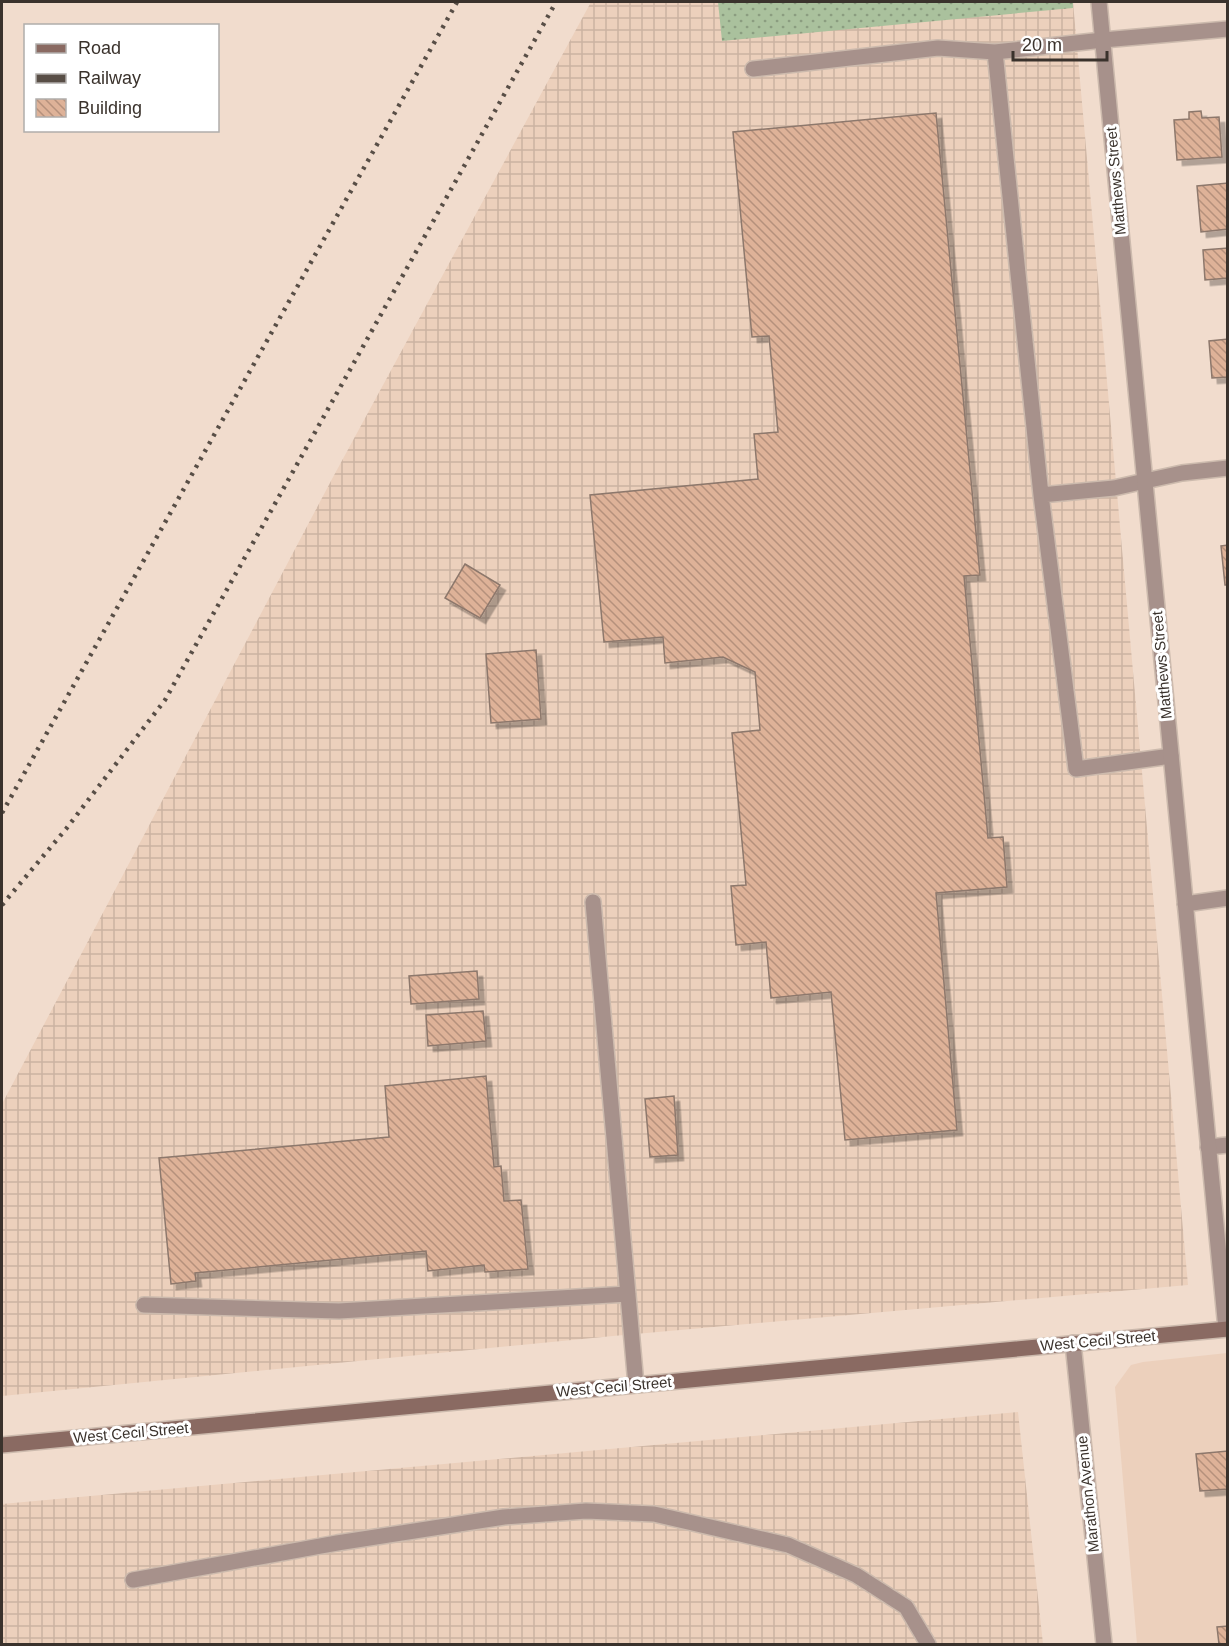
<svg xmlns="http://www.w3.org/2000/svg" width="1229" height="1646" font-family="Arial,sans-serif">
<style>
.built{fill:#ecd0bc}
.industrial{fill:url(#industrial-grid)}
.grass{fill:url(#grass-dots)}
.building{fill:url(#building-back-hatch);stroke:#8d786c;stroke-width:1.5;filter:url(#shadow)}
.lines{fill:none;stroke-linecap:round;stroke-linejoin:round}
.service-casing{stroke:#ccbaad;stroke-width:18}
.minor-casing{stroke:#ccbaad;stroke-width:18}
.tertiary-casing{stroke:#ccbaad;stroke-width:18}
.secondary-casing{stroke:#ccbaad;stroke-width:18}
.service{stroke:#a7918b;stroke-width:15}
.minor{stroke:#a7918b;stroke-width:15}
.tertiary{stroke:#a7918b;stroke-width:15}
.secondary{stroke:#8a6a62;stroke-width:15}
.rail{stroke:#584e46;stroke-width:4.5;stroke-dasharray:3 6;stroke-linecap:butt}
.labels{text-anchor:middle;stroke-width:6;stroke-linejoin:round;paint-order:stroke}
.street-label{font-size:15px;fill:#3a322c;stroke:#fff}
</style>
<defs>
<pattern id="industrial-grid" width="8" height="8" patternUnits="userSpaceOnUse" patternTransform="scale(1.5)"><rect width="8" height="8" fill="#ecd0bc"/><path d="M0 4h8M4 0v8" fill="none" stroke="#cbb3a2"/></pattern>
<pattern id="grass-dots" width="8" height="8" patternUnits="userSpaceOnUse" patternTransform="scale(1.5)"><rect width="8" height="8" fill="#aac19d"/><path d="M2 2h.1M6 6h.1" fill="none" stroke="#8b9d80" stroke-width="1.8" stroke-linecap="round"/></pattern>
<pattern id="building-back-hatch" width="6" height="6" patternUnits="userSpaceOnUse" patternTransform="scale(1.5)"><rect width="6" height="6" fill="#deb298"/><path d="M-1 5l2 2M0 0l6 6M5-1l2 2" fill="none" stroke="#b5917c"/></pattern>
<filter id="shadow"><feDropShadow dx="5.5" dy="5.5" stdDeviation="0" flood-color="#0004"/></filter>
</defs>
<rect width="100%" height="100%" fill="#f1dccd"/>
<!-- built -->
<path class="built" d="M1227,1353V1644H1137L1115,1387L1131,1365L1143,1362Z"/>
<!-- industrial -->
<path class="industrial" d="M591,2H1073L1188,1285L613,1336L2,1396V1104L332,479Z
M1018,1412L1043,1644H2V1504Z"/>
<!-- grass -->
<path class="grass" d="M718,2H1073V8L722,41Z"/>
<!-- building -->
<path class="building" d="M1201,111L1202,118L1219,117L1222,157L1177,160L1174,120L1189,119V112Z
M936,113L980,575L964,576L988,838L1003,837L1007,887L936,893L957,1130L845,1140L831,992L771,998L766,942L736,945L731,886L746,885L732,733L760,730L755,672L723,657L665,663L663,637L604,642L590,495L758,479L754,434L778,432L769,336L752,337L733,132Z
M1228,183V229L1201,232L1197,186Z
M1228,248V278L1205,280L1203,250Z
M1228,339V377L1212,378L1209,341Z
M1228,545V585H1225L1221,546Z
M465,564L500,585L480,618L445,598Z
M536,650L541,719L491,723L486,654Z
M477,971L479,999L411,1004L409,976Z
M483,1011L486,1041L428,1046L426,1015Z
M486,1076L494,1167L501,1166L504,1201L521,1200L528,1269L485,1272L484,1265L428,1271L426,1251L195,1273L196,1281L171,1284L159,1158L389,1137L385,1086Z
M674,1096L678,1155L650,1157L645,1099Z
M1228,1451V1489L1200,1491L1196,1454Z
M1228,1626V1644H1219L1217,1627Z"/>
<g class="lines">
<defs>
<path id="service" d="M995,52L1041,495L1114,488L1145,481
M753,69L938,48L995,52L1103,40
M1041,495L1076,769L1171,756
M593,902L636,1385
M1208,1147L1228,1145
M144,1305L339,1311L628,1294
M133,1580L337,1543L504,1517L586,1511L654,1514L788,1545L856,1575L906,1607L928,1644"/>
<path id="minor" d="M1099,2L1226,1329
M1103,40L1228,29
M1145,481L1182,473L1228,468
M1185,904L1228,898"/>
<path id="tertiary" d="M1073,1343L1104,1644"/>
<path id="secondary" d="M2,1445L1228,1329"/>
</defs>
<!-- service casing -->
<use href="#service" class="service-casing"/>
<!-- minor casing -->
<use href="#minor" class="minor-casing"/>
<!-- tertiary casing -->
<use href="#tertiary" class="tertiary-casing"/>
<!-- secondary casing -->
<use href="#secondary" class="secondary-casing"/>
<!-- service -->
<use href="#service" class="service"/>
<!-- minor -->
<use href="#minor" class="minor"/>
<!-- tertiary -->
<use href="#tertiary" class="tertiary"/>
<!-- secondary -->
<use href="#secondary" class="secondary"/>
<!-- rail -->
<path class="rail" d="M2,813L457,2
M2,905L66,829L165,700L556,2"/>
</g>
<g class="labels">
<!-- street labels -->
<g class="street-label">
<text transform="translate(1116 181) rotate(-95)" y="5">Matthews Street</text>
<text transform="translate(1162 665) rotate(-95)" y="5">Matthews Street</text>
<text transform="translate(1098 1341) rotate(-5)" y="5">West Cecil Street</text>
<text transform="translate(614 1387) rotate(-5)" y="5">West Cecil Street</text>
<text transform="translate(131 1433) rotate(-5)" y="5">West Cecil Street</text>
<text transform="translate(1088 1494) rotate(-96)" y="5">Marathon Avenue</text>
</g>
</g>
<!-- border -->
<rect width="1229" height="1646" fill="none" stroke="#3a322c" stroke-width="6"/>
<!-- legend -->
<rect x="24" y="24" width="195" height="108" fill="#ffffff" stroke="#b0adab" stroke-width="1.5"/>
<rect x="36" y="44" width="30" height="9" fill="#8a6a62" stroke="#b0adab" stroke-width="1.5"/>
<text x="78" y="54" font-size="18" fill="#3a322c">Road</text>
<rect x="36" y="74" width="30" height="9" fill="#584e46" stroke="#b0adab" stroke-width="1.5"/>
<text x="78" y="84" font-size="18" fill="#3a322c">Railway</text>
<rect x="36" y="99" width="30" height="18" fill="url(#building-back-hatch)" stroke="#b0adab" stroke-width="1.5"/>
<text x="78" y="114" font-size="18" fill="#3a322c">Building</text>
<!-- scale -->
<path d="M1013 51v9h94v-9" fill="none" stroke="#3a322c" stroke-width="3"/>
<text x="1022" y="51" font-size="18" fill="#3a322c" stroke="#ffffff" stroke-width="4.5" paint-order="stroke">20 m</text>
</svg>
